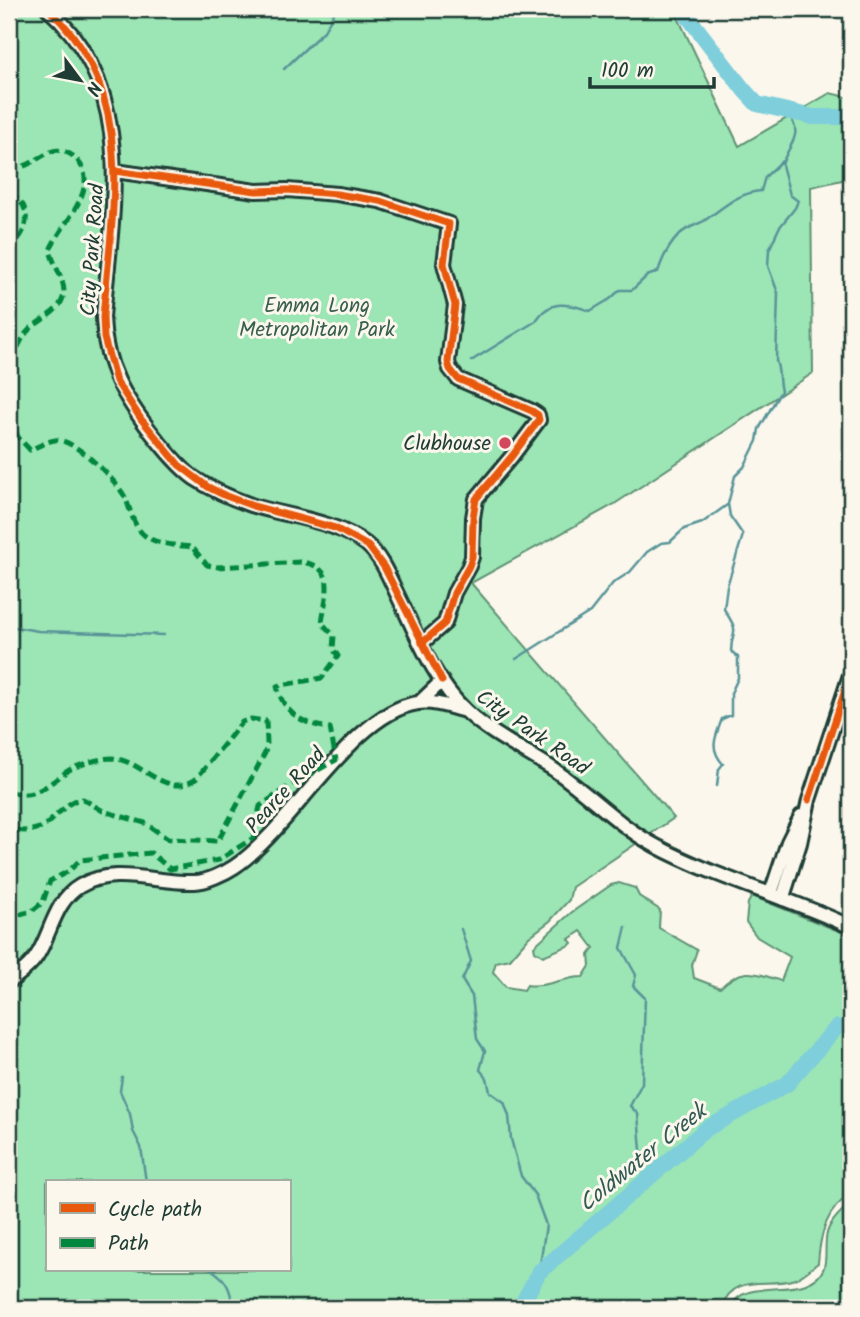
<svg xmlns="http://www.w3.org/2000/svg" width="860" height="1317" font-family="Kalam,sans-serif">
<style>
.green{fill:#9ce5b5;stroke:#5e9174;stroke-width:2;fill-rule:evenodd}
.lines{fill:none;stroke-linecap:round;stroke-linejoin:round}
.stream{stroke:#599498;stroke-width:2.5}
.river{stroke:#7fcedb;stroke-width:16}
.minor-casing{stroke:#1f3d34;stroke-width:18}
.minor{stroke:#fbf7ec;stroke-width:12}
.quiet{stroke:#00873e;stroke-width:5;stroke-dasharray:10 5;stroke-linecap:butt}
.cycleway-casing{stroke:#fbf7ec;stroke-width:11}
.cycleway{stroke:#e8590c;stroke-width:7}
.poi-dot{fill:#d1495b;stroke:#fbf7ec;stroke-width:2.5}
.labels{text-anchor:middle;stroke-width:6;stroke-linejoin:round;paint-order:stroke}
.street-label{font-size:21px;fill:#1f3d34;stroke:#fbf7ec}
.park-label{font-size:21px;fill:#385f4e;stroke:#fbf7ec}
.poi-label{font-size:21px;fill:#1f3d34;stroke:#fbf7ec;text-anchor:end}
.water-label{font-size:23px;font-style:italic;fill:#325a55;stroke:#fbf7ec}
</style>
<rect width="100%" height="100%" fill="#fbf7ec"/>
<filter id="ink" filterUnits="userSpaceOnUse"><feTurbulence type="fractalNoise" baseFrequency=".0143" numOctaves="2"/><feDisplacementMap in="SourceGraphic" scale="14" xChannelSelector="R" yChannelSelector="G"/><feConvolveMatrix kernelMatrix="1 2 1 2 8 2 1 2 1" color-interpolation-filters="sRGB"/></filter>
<g filter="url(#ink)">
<!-- green -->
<path class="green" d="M9,9H674L739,146L830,93L851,98V178L811,187L813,373L613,505L471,583L674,818L572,887L569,900L550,921L529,937L510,959L496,962L493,972L506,987L524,990L527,985C547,988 563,977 583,977L590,966L589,955L594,948L581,931L569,939L572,943L570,945L543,956L535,951L534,946L572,912L611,885L619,883L635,888L639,896L660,910L659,928L697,950L692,965L694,978L720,988C742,966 754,972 781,981L790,957L757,937L746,922L748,903L752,896L851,936V1194C826,1209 820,1235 818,1263C811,1268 803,1276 795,1279C767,1289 735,1271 721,1308H9ZM47,1182H289V1270H47Z
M851,1203V1308H730C742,1281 783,1293 806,1284C834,1273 822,1253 827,1233C830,1221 843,1210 851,1203Z"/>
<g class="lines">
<!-- stream -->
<path class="stream" d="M284,69L324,31L336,9
M471,361L536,321C549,299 569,303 590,311L610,299L620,290H632L647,276L658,272C662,259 670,244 680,234C686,228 696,225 704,221C723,208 737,193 761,191L765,177L782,161
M9,626L38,631L164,635
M516,659L590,612L613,583L630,572L647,552L661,543L670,542L684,529L702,523L727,505
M717,786L719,769L723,764C709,748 715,738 722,719L731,715V693L738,678V657L731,651C732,626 741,636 724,609L727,586L743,535L730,516L728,504L735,476L744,467L757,441L759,429L781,391C778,380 780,371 776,361L778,293L768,266L769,250L779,228L795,208L798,201L790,195L782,165C789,142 806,136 786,111
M626,927L621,948L636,975L633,986L645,998L642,1083L630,1106L638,1114L641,1150L656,1172
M461,929L471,961L462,980L472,996L477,1039L485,1051L480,1070L487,1078L490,1092L504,1102L509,1116L511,1139L521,1176L535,1195L546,1225L539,1272
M122,1077L120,1091L130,1114L133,1131L141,1147L146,1182
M212,1270C228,1280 230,1290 234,1308"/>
<!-- river -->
<path class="river" d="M682,9L744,90L757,104L813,117H851
M520,1308L539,1272L706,1129L787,1084L837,1027"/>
<defs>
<path id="minor" d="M48,9C139,89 112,211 103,317C104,365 125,399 154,436C166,451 179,467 194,478C212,490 231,498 251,505C288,517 334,520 366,544C382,557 390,580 399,598C417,636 435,682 466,711C490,734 522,749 550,767C586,791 617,825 656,846C718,879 788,897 851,927
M115,171L256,191L287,190L337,194L380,201L449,224L444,264L455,305L448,362L450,369L458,379L532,411L538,415L539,420L512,456L476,499L473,518L472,557L469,566L454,593L445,623L422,643
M419,703L442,681
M771,893L788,842L801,816
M783,897L800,843L809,800L851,672
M9,982C19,974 29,968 36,957C51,935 54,901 80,886C115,865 157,884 195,882C206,882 225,873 234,867C291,830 352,712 418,703C434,701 450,707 465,711"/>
</defs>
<!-- minor casing -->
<use href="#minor" class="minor-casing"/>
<!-- minor -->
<use href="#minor" class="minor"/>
<!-- quiet -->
<path class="quiet" d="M9,168C27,170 37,157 53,151C60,149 68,152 73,156C106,184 62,222 50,250C53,264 64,278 64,292C63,314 34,320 24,336C17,347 12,361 9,372
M9,193C34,204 30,234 9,247
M9,417L18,437L30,450C37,447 47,441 55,440C73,437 117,481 125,497C130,508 133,524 141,532C152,545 176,545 192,547L207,565L218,567L301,562C339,567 325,596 322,623L334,636L333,649L338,656L322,678L277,686C283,714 305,725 330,728L336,760L291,785L260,806L253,838L219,860L170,869L151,853L80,860L69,871L50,881L43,902L31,912C19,912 15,918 9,927
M9,791C33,801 47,785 66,772C76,765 100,758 112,758C142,760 166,800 196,779L242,722L251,719L266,721L267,743L265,753L218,841L168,839L145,823L103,811L83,799L74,801L66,806L48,823L40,828L29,831L9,830"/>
<defs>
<path id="cycleway" d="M48,9C139,89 112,211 103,317L104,338L116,381L141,419L179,465L208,487L226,496L253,506L335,528L368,546L384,567L442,681
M115,171L256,191L287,190L337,194L380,201L449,224L444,264L455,305L448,362L450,369L458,379L532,411L538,415L539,420L512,456L476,499L473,518L472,557L469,566L454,593L445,623L422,643
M809,800L851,672"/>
</defs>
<!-- cycleway casing -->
<use href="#cycleway" class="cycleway-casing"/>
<!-- cycleway -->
<use href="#cycleway" class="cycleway"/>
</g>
</g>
<!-- markers -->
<circle class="poi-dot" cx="505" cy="443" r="7"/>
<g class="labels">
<!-- street labels -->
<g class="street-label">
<text transform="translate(92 250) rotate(-86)" y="7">City Park Road</text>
<text transform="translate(533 732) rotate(35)" y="7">City Park Road</text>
<text transform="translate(285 790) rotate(-48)" y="7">Pearce Road</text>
</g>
<!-- park labels -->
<g class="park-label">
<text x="317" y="312">Emma Long<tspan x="317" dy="24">Metropolitan Park</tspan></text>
</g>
<!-- poi labels -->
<g class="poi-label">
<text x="491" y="450">Clubhouse</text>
</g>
<!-- water labels -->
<g class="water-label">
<text transform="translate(642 1157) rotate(-39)" y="8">Coldwater Creek</text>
</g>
</g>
<!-- margin -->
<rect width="860" height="1317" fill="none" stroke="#fbf7ec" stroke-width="35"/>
<rect x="18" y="18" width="825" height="1282" fill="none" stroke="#1f3d34" stroke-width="2.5" filter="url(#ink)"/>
<!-- legend -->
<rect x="46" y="1180" width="245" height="91" fill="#fbf7ec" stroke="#a3ada2" stroke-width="2"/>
<rect x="60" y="1203" width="35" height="10" fill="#e8590c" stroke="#a3ada2" stroke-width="2"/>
<text x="108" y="1216" font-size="21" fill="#1f3d34">Cycle path</text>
<rect x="60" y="1238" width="35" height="10" fill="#00873e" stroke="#a3ada2" stroke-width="2"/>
<text x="108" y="1250" font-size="21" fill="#1f3d34">Path</text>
<!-- north arrow -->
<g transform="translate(80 80) rotate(122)" stroke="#fbf7ec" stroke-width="5" paint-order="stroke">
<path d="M0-5L12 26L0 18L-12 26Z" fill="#1f3d34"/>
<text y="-10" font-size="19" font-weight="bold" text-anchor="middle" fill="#1f3d34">N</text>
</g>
<!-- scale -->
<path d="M590 77v10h124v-10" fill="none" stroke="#1f3d34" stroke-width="3.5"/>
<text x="601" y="77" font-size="21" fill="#1f3d34" stroke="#fbf7ec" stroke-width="5" paint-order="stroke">100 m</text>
</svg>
